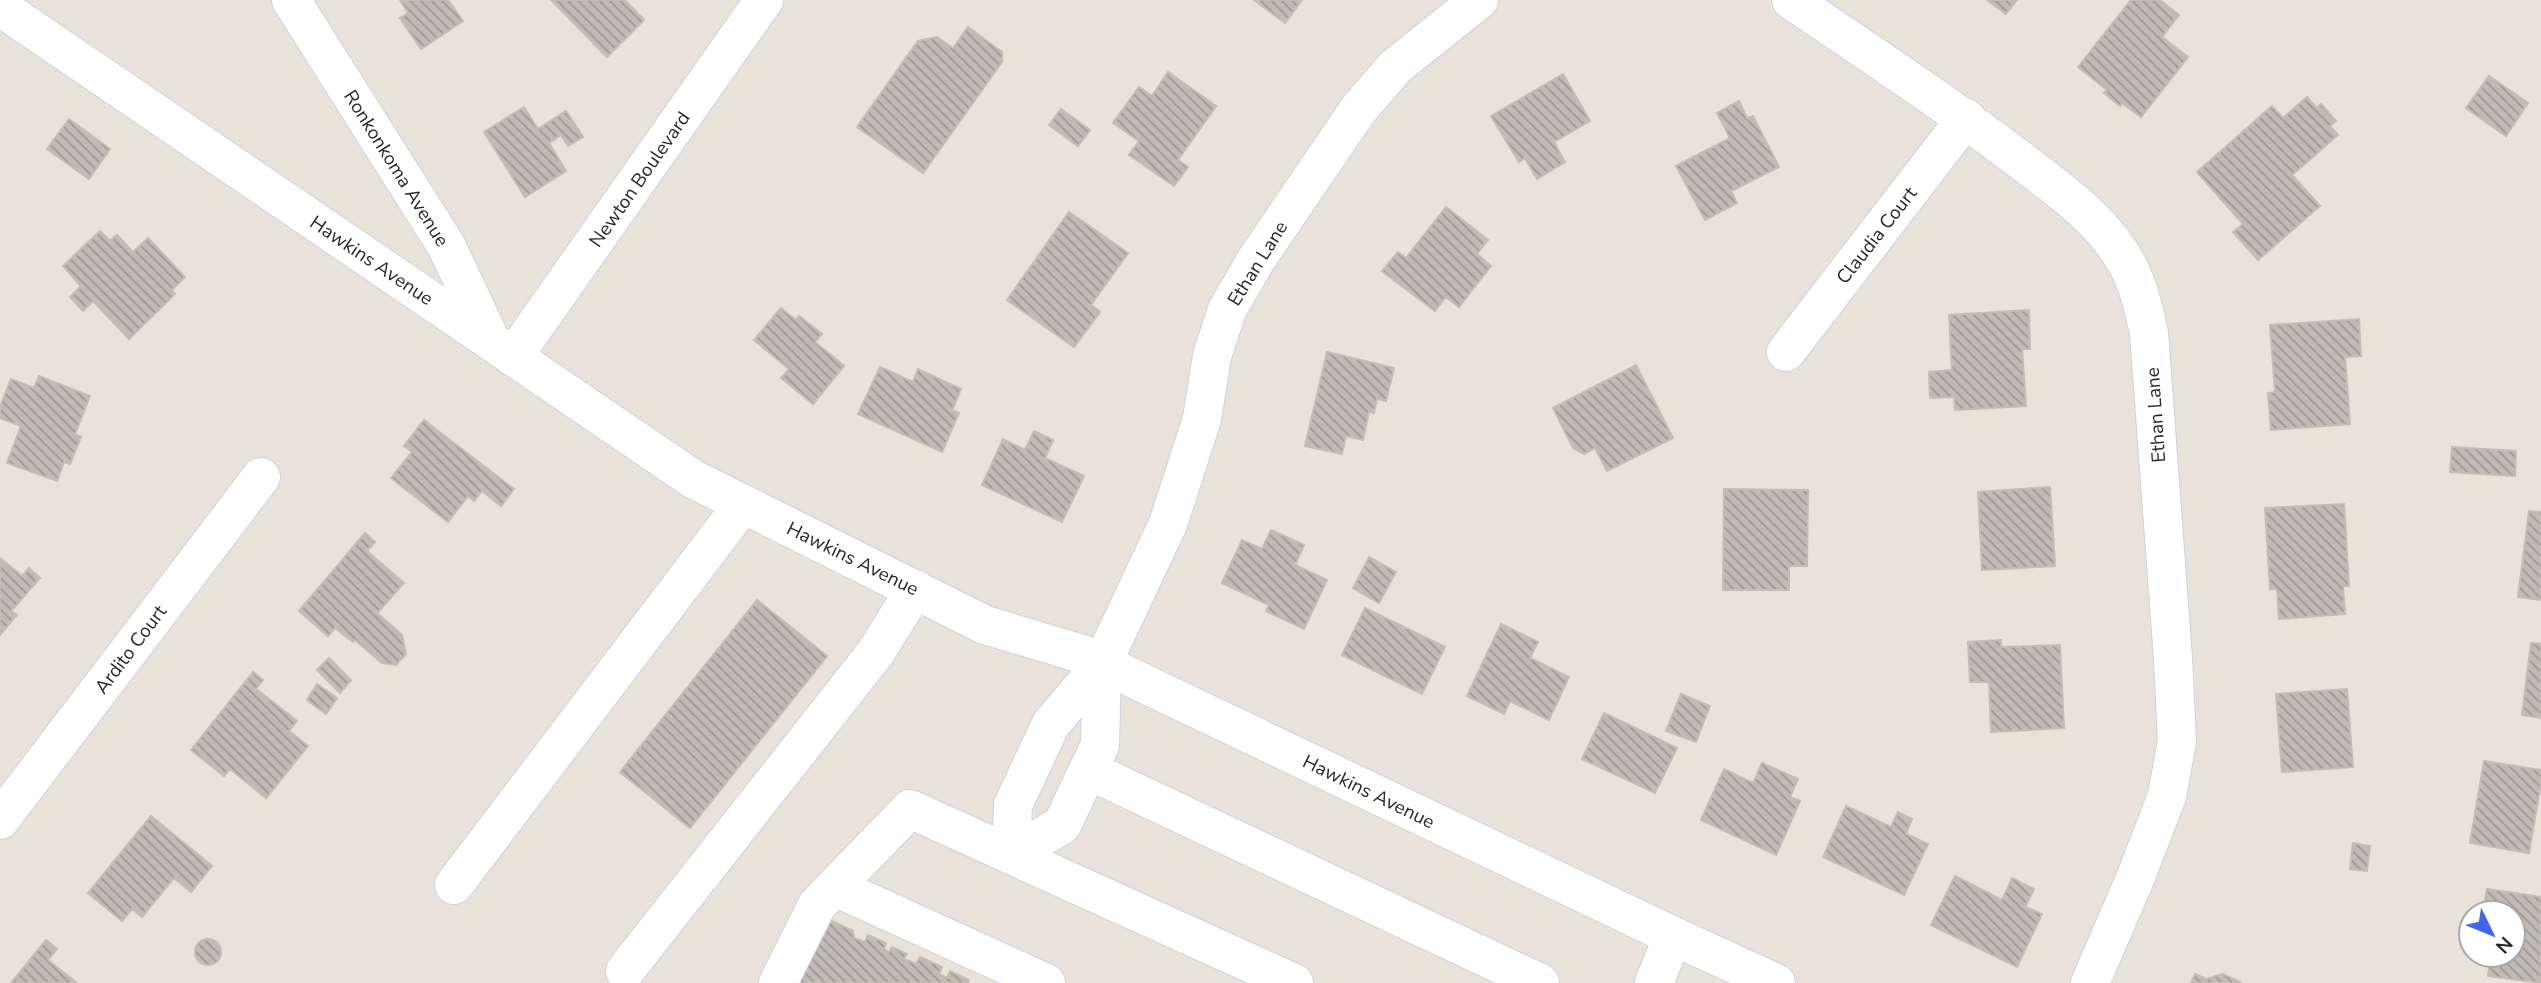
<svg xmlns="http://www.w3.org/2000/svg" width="2541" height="983" font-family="'Nunito Sans',sans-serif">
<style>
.building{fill:url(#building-back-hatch);stroke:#c3bdb3;stroke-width:2}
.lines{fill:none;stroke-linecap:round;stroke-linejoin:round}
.minor-casing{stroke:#cfd2df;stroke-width:40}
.minor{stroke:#fff;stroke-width:38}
.labels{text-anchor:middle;stroke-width:5;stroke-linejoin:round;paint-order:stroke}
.street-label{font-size:19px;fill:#272727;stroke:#fff}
</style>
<defs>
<pattern id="building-back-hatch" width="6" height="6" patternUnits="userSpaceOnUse" patternTransform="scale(1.75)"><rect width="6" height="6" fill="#c1bbb6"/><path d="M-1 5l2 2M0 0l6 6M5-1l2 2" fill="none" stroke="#9d9894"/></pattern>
</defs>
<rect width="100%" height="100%" fill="#e8e2d9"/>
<!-- building -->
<path class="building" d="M400,0H448L463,21L421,49L400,18L408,13Z
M551,0H625L644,20L607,57Z
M1254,0H1302L1285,23Z
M1987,0H2017L2006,14Z
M2131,0H2160L2179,15L2162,37L2188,57L2141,117L2122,103L2120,106L2104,93L2107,90L2078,67Z
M968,27L1002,52V62L923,173L857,127L918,41L937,37L953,48Z
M1168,72L1216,106L1178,160L1188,167L1174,186L1129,155L1139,141L1113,123L1139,87L1152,96Z
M1563,74L1590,121L1554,142L1565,162L1537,179L1525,158L1519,162L1491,116Z
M2489,76L2528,103L2506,136L2466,108Z
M2307,97L2317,108L2321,104L2336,121L2330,126L2338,135L2292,175L2320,206L2258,260L2233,232L2243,224L2197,172L2272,106L2283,118Z
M1739,101L1747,118L1753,116L1779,167L1731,191L1737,203L1705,220L1676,166L1730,138L1717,113Z
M524,107L538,129L566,111L583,137L568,146L561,135L549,143L566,171L525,197L484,132Z
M1061,109L1090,130L1078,146L1049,125Z
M69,119L110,149L89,179L47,149Z
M1446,207L1488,240L1477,254L1491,266L1459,307L1446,297L1435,311L1382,271L1398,252L1406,258Z
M1069,212L1128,253L1091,305L1100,312L1074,347L1007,300Z
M100,231L110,241L117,235L133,252L148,238L185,277L172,290L175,294L129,339L93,301L83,311L70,297L81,286L63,266Z
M781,308L796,320L799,316L822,334L815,342L844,366L813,404L781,378L789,369L754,340Z
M2029,310L2030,349H2022L2026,406L1955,410L1954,397L1930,398L1929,372L1952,370L1949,315Z
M2359,319L2361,356L2345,357L2350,424L2271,430L2268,393L2275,392L2270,325Z
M1327,352L1394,368L1386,401L1377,399L1374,413L1369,412L1363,440L1346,436L1342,454L1305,446Z
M1636,365L1673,438L1607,471L1595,448L1584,454L1573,448L1553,408Z
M880,367L913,382L918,369L961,389L952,410L959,413L942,452L858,414Z
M39,376L90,396L75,434L81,437L70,464L64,462L57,481L7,463L21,426L0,418V407L11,379L34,388Z
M424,420L514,489L501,506L482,491L474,501L468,496L448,522L391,478L412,452L404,446Z
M1034,431L1053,440L1045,458L1084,476L1062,522L982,485L1003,439L1025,450Z
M2452,447L2516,451L2515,476L2450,472Z
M2050,487L2055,566L1982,570L1978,492Z
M1724,489L1808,490L1807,566H1789V590H1723Z
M2344,504L2349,586H2343L2345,614L2279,619L2277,589H2270L2265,508Z
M2529,511L2541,512V600L2518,597Z
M1271,530L1304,545L1295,565L1327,580L1304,629L1266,611L1269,605L1222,583L1242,540L1262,549Z
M365,533L375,542L367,551L404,583L377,613L402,635L406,654L396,665L382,663L355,640L353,642L335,628L328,636L299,611Z
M1369,557L1396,572L1379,603L1353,588Z
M0,558L22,576L29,568L40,578L11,611L17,615L0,635Z
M757,600L827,656L690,828L620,772Z
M1365,608L1445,647L1422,694L1342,655Z
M1501,624L1538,642L1530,658L1569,677L1549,720L1510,701L1504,714L1467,696Z
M2001,640V647L2060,645L2064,728L1991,732L1989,682H1970L1968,642Z
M2531,643L2541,644V718L2522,715Z
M329,658L351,680L340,693L317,670Z
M253,672L263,680L256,689L297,721L289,731L308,746L266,798L230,769L224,776L191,750Z
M317,684L337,698L326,714L307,700Z
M2347,689L2353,767L2282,772L2276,694Z
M1681,694L1710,706L1696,742L1666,731Z
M1604,713L1677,748L1655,793L1582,759Z
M2484,761L2541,770V783L2529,853L2470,843Z
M1762,763L1798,779L1790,797L1800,801L1776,855L1701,820L1724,769L1753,783Z
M1846,806L1891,827L1898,812L1912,819L1906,834L1928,844L1904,895L1823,857Z
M151,816L212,866L191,892L174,878L142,917L132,909L122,921L88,893Z
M2353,843L2370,846L2367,871L2350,869Z
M1955,876L2002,900L2012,878L2034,889L2025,907L2042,914L2017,967L1931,925Z
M2487,889L2541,897V983L2488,976L2491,955H2513V913H2490L2491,908L2484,907Z
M825,918L853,931L854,938L865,942L868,935L886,943L884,949L889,952L892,947L907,954L904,959L916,964L920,957L942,967L939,974L947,978L950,971L969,980L968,983H795Z
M195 952a13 13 0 1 1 26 0a13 13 0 1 1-26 0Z
M46,940L57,949L48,960L77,983H11Z
M2195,974L2206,979L2223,974L2242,983H2191Z"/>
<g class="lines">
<defs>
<path id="minor" d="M291,0L447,247L490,339
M1791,0C1868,52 1945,103 2019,159C2059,190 2104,220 2128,266C2139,287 2144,310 2149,333L2173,659L2177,741L2167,796L2135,879L2090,983
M0,7L693,479L985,625L1082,654L1673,936L1776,983
M1786,352L1966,118
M513,357L764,0
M1088,770L1540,983
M0,820L261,477
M1011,855L1013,805L1051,724L1102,664L1168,524L1202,419L1212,356L1227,310L1256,260L1358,110L1395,67L1479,0
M1011,855L1062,825L1088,770L1100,745L1102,664
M454,885L743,504
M835,887L1046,983
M625,971L876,652L915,589
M778,983L817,905L910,809L1294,983
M1654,983L1673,936"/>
</defs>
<!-- minor casing -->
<use href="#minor" class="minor-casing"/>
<!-- minor -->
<use href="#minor" class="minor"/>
</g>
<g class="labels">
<!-- street labels -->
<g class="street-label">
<text transform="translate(397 168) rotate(58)" y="7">Ronkonkoma Avenue</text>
<text transform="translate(639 179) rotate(-55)" y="7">Newton Boulevard</text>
<text transform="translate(1876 235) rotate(-52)" y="7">Claudia Court</text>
<text transform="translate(372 260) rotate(34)" y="7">Hawkins Avenue</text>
<text transform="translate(1257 263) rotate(-58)" y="7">Ethan Lane</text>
<text transform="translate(2155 415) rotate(-94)" y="7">Ethan Lane</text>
<text transform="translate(853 558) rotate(26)" y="7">Hawkins Avenue</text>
<text transform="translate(130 649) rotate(-53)" y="7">Ardito Court</text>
<text transform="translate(1369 791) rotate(26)" y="7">Hawkins Avenue</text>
</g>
</g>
<!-- north arrow -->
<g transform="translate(2492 934) rotate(133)"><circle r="33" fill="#ffffff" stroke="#a9a9a9" stroke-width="2"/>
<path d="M0-5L12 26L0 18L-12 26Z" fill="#4465ea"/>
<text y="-10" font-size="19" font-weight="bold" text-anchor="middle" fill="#272727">N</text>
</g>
</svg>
